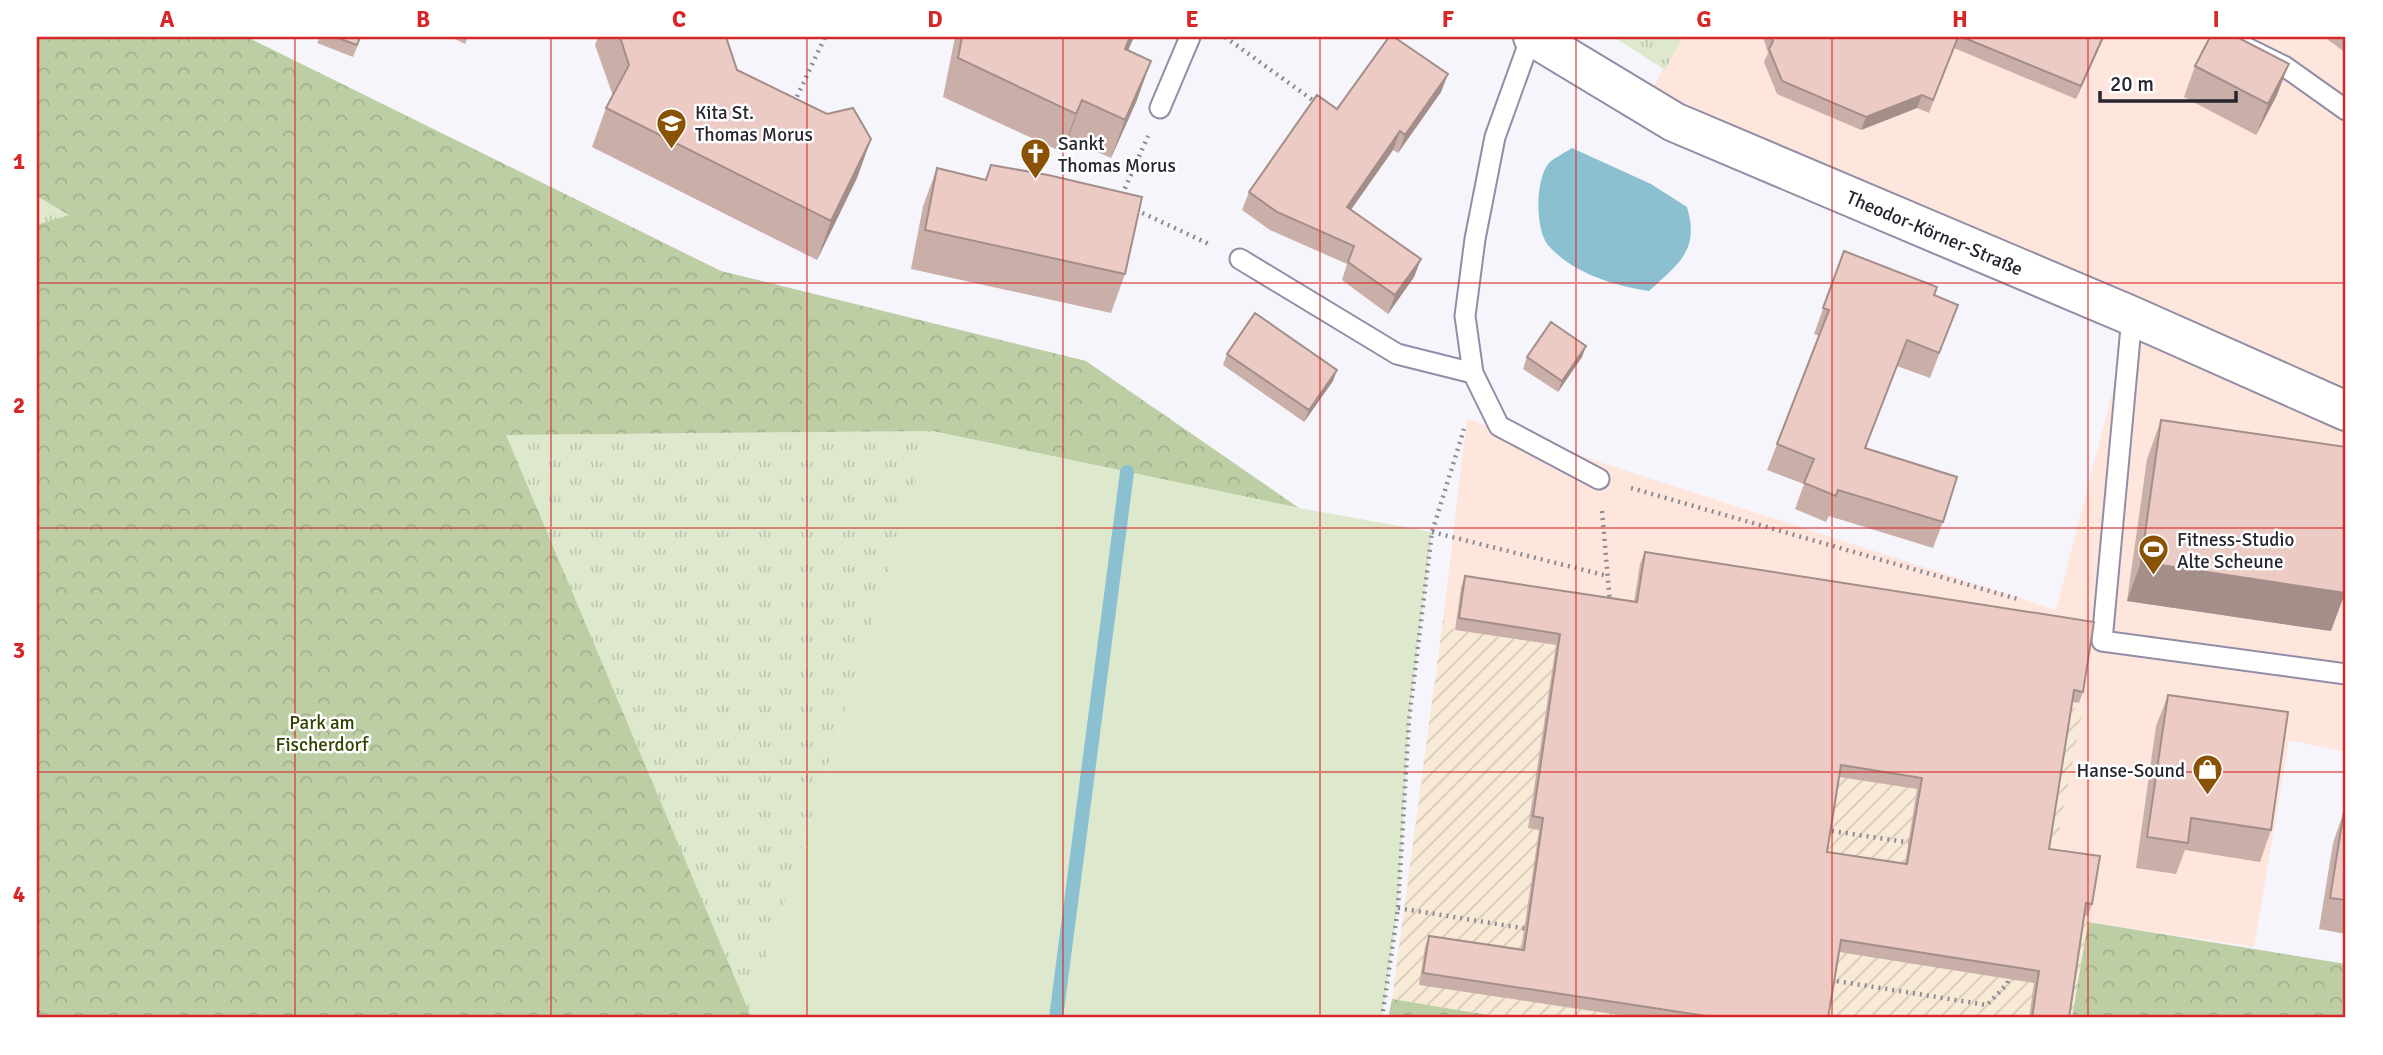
<svg xmlns="http://www.w3.org/2000/svg" width="2383" height="1055" font-family="Signika,sans-serif">
<style>
.commercial{fill:#ffe6dd}
.industrial{fill:url(#industrial-furrows)}
.grass{fill:url(#grass-tufts)}
.forest{fill:url(#forest-crowns)}
.garden{fill:#dde8cd}
.water{fill:#8bc0d0}
.lines{fill:none;stroke-linecap:round;stroke-linejoin:round}
.stream{stroke:#8bc0d0;stroke-width:14}
.lane-casing{stroke:#928da7;stroke-width:23}
.street-casing{stroke:#928da7;stroke-width:42}
.path{stroke:#8c8b93;stroke-width:4.5;stroke-dasharray:2 5;stroke-linecap:butt}
.lane{stroke:#fff;stroke-width:19}
.street{stroke:#fff;stroke-width:38}
.wall{fill:#caafa9;fill-rule:evenodd}
.shaded-wall{fill:#a48e89}
.building{fill:#ebcbc4;stroke:#a48e89;stroke-width:2;fill-rule:evenodd}
.grid{fill:none;stroke:#d62828;stroke-width:2;stroke-opacity:0.55}
.labels{text-anchor:middle;stroke-width:5;stroke-linejoin:round;paint-order:stroke}
.poi-label{font-size:19px;fill:#27252f;stroke:#fff;text-anchor:start}
.street-label{font-size:19px;fill:#27252f;stroke:#fff}
.park-label{font-size:19px;fill:#304100;stroke:#fff}
.neatline{fill:none;stroke:#d62828;stroke-width:2.5}
.grid-label{font-size:23px;text-anchor:middle;font-weight:bold;fill:#d62828}
</style>
<defs>
<pattern id="industrial-furrows" width="10" height="10" patternUnits="userSpaceOnUse" patternTransform="scale(1.75)"><rect width="10" height="10" fill="#f8ead6"/><path d="M-1 1l2-2M0 10L10 0M9 11l2-2" fill="none" stroke="#d5c9b8"/></pattern>
<pattern id="grass-tufts" width="24" height="20" patternUnits="userSpaceOnUse" patternTransform="scale(1.75)"><rect width="24" height="20" fill="#dde8cd"/><path d="M3 7l-1-3M5 7V3M7 7l1-3M15 17l-1-3M17 17v-4M19 17l1-3" fill="none" stroke="#bec7b0"/></pattern>
<pattern id="forest-crowns" width="20" height="18" patternUnits="userSpaceOnUse" patternTransform="scale(1.75)"><rect width="20" height="18" fill="#bdcea4"/><path d="M2 6a3 3 0 1 1 6 0M12 15a3 3 0 1 1 6 0" fill="none" stroke="#a2b18e"/></pattern>
</defs>
<rect width="100%" height="100%" fill="#f6f5fb"/>
<!-- commercial -->
<path class="commercial" d="M1680,37H2346V752L2289,740L2254,947L2088,922L2097,868L2054,858L2082,709L1581,649L1455,630L1443,620L1467,419L2056,610L2132,316L1643,106Z"/>
<!-- industrial -->
<path class="industrial" d="M1443,620L1455,630L1581,649L2083,709L2054,858L2097,868L2072,1018H1506L1392,999Z"/>
<!-- grass -->
<path class="grass" d="M1614,37H1683L1665,70Z
M37,196L505,435L932,431L750,1014L759,1018H37Z"/>
<!-- forest -->
<path class="forest" d="M37,37H247L721,271L1086,361L1299,508L932,431L506,435L750,1014L759,1018H37V225L69,215L37,196Z
M2088,922L2346,964V1018H2072Z
M1392,999L1506,1018H1388Z"/>
<!-- garden -->
<path class="garden" d="M932,431L1299,508L1432,532L1409,720L1398,908L1382,1018H759L750,1014Z"/>
<!-- water -->
<path class="water" d="M1572,148L1651,184L1687,207C1700,251 1678,264 1649,291C1615,286 1572,273 1548,245C1535,229 1535,179 1549,163C1555,157 1565,153 1572,148Z"/>
<g class="lines">
<!-- stream -->
<path class="stream" d="M1056,1018L1127,472"/>
<defs>
<path id="lane" d="M1531,37L1495,137L1475,239L1465,316L1473,373L1499,426L1599,479
M2225,37L2284,66L2346,110
M1160,108L1190,37
M1240,259L1397,354L1473,373
M2132,316L2102,641L2346,674"/>
<g id="street">
<path id="s1" d="M1533,37L1674,122L2132,316L2346,411"/>
</g>
</defs>
<!-- lane casing -->
<use href="#lane" class="lane-casing"/>
<!-- street casing -->
<use href="#street" class="street-casing"/>
<!-- path -->
<path class="path" d="M1225,37L1318,104
M794,103L825,37
M1122,195L1148,136
M1136,210L1211,245
M1631,488L2021,600
M1602,511L1610,603
M1432,532L1608,576
M1825,830L1913,843
M1398,908L1528,929
M1830,980L1987,1005L2007,984L2010,975
M37,1004L39,1018
M1382,1018L1398,908L1409,720L1432,532L1464,429"/>
<!-- lane -->
<use href="#lane" class="lane"/>
<!-- street -->
<use href="#street" class="street"/>
</g>
<!-- wall -->
<path class="wall" d="M320,37H361L353,57L317,43Z
M451,37H468L465,44Z
M598,37H726L737,70L871,139L857,178L817,260L592,147L606,108L613,96L595,45Z
M955,37H1134L1128,50L1137,100L1111,158L1068,139L1062,152L943,97Z
M1763,37H2104L2076,99L1954,48L1929,113L1917,108L1861,130L1777,94L1764,62L1768,53Z
M2324,37H2346V53Z
M2195,66L2277,95L2256,135L2184,97Z
M1448,74L1441,92L1398,153L1393,150L1351,210L1421,259L1414,277L1388,314L1342,280L1347,264L1270,230L1242,210L1249,192Z
M937,168L1125,274L1111,313L911,269L923,206Z
M1844,251L1934,295L1958,305L1930,378L1897,366L1866,448L1943,522L1933,548L1829,516L1826,522L1795,509L1804,484L1767,470L1819,336L1814,334Z
M1586,346L1582,357L1558,392L1523,369L1527,357Z
M1227,354L1333,381L1304,422L1223,365Z
M2161,420L2331,631L2127,601L2147,459Z
M1645,552L2083,692L2079,703L2072,702L2049,849L2092,904L2088,916L2084,915L2069,1018H2029L2034,983L1839,952L1828,1018H1639L1419,985L1425,947L1429,936L1521,950L1539,830L1528,828L1556,645L1455,630L1461,587L1465,576L1634,602L1640,564ZM1839,777L1917,789L1905,864L1827,852Z
M2168,695L2271,830L2260,862L2185,850L2176,874L2136,868L2156,726Z
M2344,811H2346V934L2319,929L2333,843Z"/>
<!-- shaded-wall -->
<path class="shaded-wall" d="M1130,37H1134L1111,88L1125,49Z
M2103,37H2104L2076,99L2081,86Z
M1151,61L1137,100L1111,158L1125,120Z
M2289,64L2277,95L2256,135L2268,104Z
M1448,74L1441,92L1398,153L1405,135Z
M1922,95L1917,108L1861,130L1866,117Z
M1082,100L1068,139L1062,152L1076,114Z
M1400,131L1393,150L1340,225L1347,207Z
M871,139L857,178L817,260L831,221Z
M1421,259L1414,277L1388,314L1395,295Z
M1586,346L1582,357L1558,392L1562,381Z
M1337,370L1333,381L1304,422L1309,410Z
M2141,562L2345,593L2331,631L2127,601Z"/>
<!-- building -->
<path class="building" d="M335,37H360L357,45Z
M620,37H726L737,70L827,114L853,108L871,139L831,221L606,108L629,65Z
M962,37H1130L1125,49L1151,61L1125,120L1082,100L1076,114L958,58Z
M1389,37H1394L1448,74L1405,135L1400,131L1347,207L1421,259L1395,295L1348,262L1354,246L1277,212L1249,192L1317,95L1337,109Z
M1771,37H1958L1933,100L1922,95L1866,117L1782,81L1769,49L1773,41Z
M1962,37H2103L2081,86Z
M2210,37H2237L2289,64L2268,104L2195,66Z
M991,165L1048,175L1142,197L1125,274L925,230L937,168L986,180Z
M1844,251L1937,287L1934,295L1958,305L1939,353L1907,340L1865,448L1957,477L1943,522L1838,490L1836,496L1804,483L1814,459L1777,444L1829,310L1823,308Z
M1255,313L1337,370L1309,410L1227,354Z
M1551,322L1586,346L1562,381L1527,357Z
M2161,420L2346,447V584L2345,593L2141,562Z
M1645,552L2094,622L2083,692L2074,690L2049,849L2100,856L2092,904L2086,903L2069,1018H2032L2039,971L1841,940L1828,1018H1719L1423,973L1429,936L1524,950L1543,818L1533,816L1560,634L1459,618L1465,576L1637,602ZM1841,765L1922,778L1907,864L1827,852Z
M2168,695L2288,712L2271,830L2191,818L2188,843L2147,837Z
M2344,811H2346V900L2330,898Z"/>
<!-- grid -->
<path class="grid" d="M295,37V1018M551,37V1018M807,37V1018M1063,37V1018M1320,37V1018M1576,37V1018M1832,37V1018M2088,37V1018M37,283H2346M37,528H2346M37,772H2346"/>
<!-- icons -->
<defs>
<symbol id="school-pin" viewBox="-11 -11 22 30"><path d="M0 17L-7.5 6A9.5 9.5 0 1 1 7.5 6Z" fill="#895204" stroke="#fff"/><path d="M0-5L7-2L0 1L-7-2ZM-4 1L0 2.5L4 1V4Q0 6-4 4Z" fill="#fff"/></symbol>
<symbol id="church-pin" viewBox="-11 -11 22 30"><path d="M0 17L-7.5 6A9.5 9.5 0 1 1 7.5 6Z" fill="#895204" stroke="#fff"/><path d="M-1.2-6h2.4v3.5h3.3v2.4h-3.3V6h-2.4V-.1h-3.3v-2.4h3.3Z" fill="#fff"/></symbol>
<symbol id="stadium-pin" viewBox="-11 -11 22 30"><path d="M0 17L-7.5 6A9.5 9.5 0 1 1 7.5 6Z" fill="#895204" stroke="#fff"/><path d="M0-5a6.5 5 0 1 0 0 10a6.5 5 0 1 0 0-10ZM-3.5-1.8h7v3.6h-7Z" fill="#fff"/></symbol>
<symbol id="shop-pin" viewBox="-11 -11 22 30"><path d="M0 17L-7.5 6A9.5 9.5 0 1 1 7.5 6Z" fill="#895204" stroke="#fff"/><path d="M-5-2.5h2.3a2.7 3.5 0 0 1 5.4 0H5L5.5 6h-11ZM-1.5-2.5h3a1.5 2.3 0 0 0-3 0Z" fill="#fff"/></symbol>
</defs>
<g fill-rule="evenodd">
<use href="#school-pin" x="654" y="106" width="35" height="47"/>
<use href="#church-pin" x="1018" y="136" width="35" height="47"/>
<use href="#stadium-pin" x="2136" y="532" width="35" height="47"/>
<use href="#shop-pin" x="2190" y="752" width="35" height="47"/>
</g>
<g class="labels">
<!-- poi labels -->
<g class="poi-label">
<text x="695" y="119">Kita St.<tspan x="695" dy="22">Thomas Morus</tspan></text>
<text x="1058" y="150">Sankt<tspan x="1058" dy="22">Thomas Morus</tspan></text>
<text x="2177" y="546">Fitness-Studio<tspan x="2177" dy="22">Alte Scheune</tspan></text>
<text x="2185" y="777" text-anchor="end">Hanse-Sound</text>
</g>
<!-- street labels -->
<g class="street-label">
<text dy="7" stroke="none"><textPath href="#s1" startOffset="448">Theodor-Körner-Straße</textPath></text>
</g>
<!-- park labels -->
<g class="park-label">
<text x="322" y="729">Park am<tspan x="322" dy="22">Fischerdorf</tspan></text>
</g>
</g>
<!-- border -->
<rect width="2383" height="1055" fill="none" stroke="#ffffff" stroke-width="77"/>
<!-- scale -->
<path d="M2100 91v10h136v-10" fill="none" stroke="#27252f" stroke-width="3.5"/>
<text x="2110" y="91" font-size="21" fill="#27252f" stroke="#ffffff" stroke-width="5" paint-order="stroke">20 m</text>
<rect x="38" y="38" width="2306" height="978" class="neatline"/>
<g class="grid-label">
<text x="167" y="27">A</text>
<text x="423" y="27">B</text>
<text x="679" y="27">C</text>
<text x="935" y="27">D</text>
<text x="1192" y="27">E</text>
<text x="1448" y="27">F</text>
<text x="1704" y="27">G</text>
<text x="1960" y="27">H</text>
<text x="2216" y="27">I</text>
<text x="19" y="169">1</text>
<text x="19" y="413">2</text>
<text x="19" y="658">3</text>
<text x="19" y="902">4</text>
</g>
</svg>
